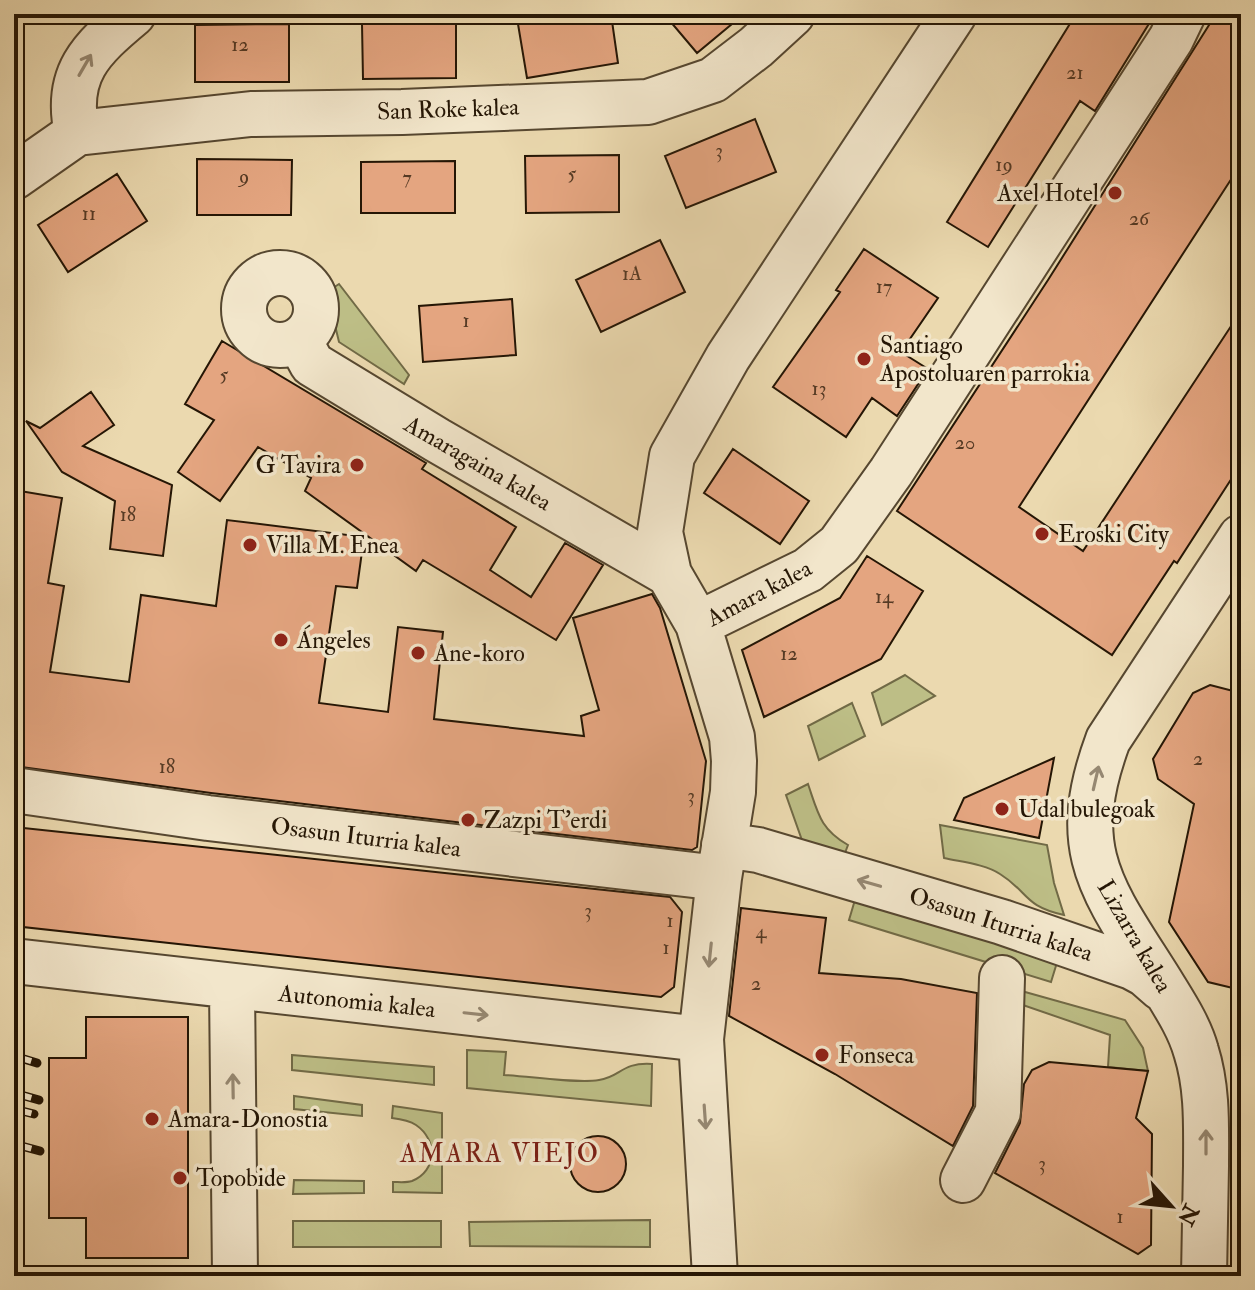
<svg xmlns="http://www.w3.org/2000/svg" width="1255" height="1290" font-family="'IM FELL Double Pica',serif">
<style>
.green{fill:#bdbe86;stroke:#716a46;stroke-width:2}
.building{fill:#e4a580;stroke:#251605;stroke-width:2}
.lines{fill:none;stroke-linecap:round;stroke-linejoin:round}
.minor-casing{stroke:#564730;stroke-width:48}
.minor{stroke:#f2e6cb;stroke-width:44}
.rail-casing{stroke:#251605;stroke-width:9}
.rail{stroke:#f2e6cb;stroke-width:6;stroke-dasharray:18;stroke-linecap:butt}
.oneway{stroke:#968872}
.poi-dot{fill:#8f2418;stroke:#f2e6cb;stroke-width:3}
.labels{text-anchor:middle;stroke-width:7;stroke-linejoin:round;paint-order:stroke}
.number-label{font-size:20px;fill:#553a24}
.street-label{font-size:24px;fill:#251605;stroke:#f2e6cb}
.poi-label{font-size:24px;fill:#251605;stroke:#f2e6cb;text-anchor:start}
.neighbourhood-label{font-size:26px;letter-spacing:2px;fill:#7a1f14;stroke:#f2e6cb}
</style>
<rect width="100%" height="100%" fill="#ebd9af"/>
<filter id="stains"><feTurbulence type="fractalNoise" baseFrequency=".0025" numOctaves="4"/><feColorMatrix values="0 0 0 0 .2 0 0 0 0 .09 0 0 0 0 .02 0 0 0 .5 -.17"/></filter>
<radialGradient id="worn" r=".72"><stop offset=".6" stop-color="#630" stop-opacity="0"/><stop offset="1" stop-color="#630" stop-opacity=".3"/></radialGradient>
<!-- green -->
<path class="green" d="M339,284L409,375L404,384L339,342L327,292Z
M905,675L935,696L882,725L872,693Z
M852,703L865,736L819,760L808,726Z
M808,784C818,813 820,829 848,845L840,866L803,843L786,795Z
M940,825L1047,845L1054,883L1064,915C1023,906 1029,892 1000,874C985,864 961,862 944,858Z
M857,893L1059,956L1051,982L849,920Z
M1018,990L1125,1020L1143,1048L1148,1071L1108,1067L1110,1035L1017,1003Z
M467,1050L506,1052L504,1075C529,1076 576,1084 599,1080C621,1077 621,1062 652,1064L651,1106L467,1088Z
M292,1055L434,1067V1085L292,1070Z
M294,1096L362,1105V1116L294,1109Z
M393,1106L442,1113V1193L393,1192V1182C399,1182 406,1183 412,1181C437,1171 438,1140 416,1125C410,1121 400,1119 392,1118Z
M294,1180L364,1181V1193L293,1194Z
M650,1220V1247L470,1246L469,1222Z
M293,1221H441V1247H293Z"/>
<!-- building -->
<path class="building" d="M541,14H611L618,63L527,78L517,18Z
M664,14H744L697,53Z
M1076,14H1155L1095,111L1080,101L988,247L947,222Z
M1216,14H1241V164L1019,507L1083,551L1241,311V464L1177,563L1174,561L1112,655L897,511L1048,280Z
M289,24V82H195V25Z
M362,24H456V78L363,79Z
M755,119L776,172L686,208L665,156Z
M619,155V212L526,213L525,156Z
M197,159L292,160L291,215H197Z
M455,161V213H361V162Z
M117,174L147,221L68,272L38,225Z
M660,240L685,292L601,332L576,280Z
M864,249L938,298L901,352L928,369L897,416L872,398L846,437L773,387L840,292L836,290Z
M512,299L516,355L423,362L419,306Z
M222,341L426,463L422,469L516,527L490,570L531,597L565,543L603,565L556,640L423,560L416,571L305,491L311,478L258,447L220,501L178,472L214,420L185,404Z
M91,392L114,425L83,446L172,485L163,556L110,549L115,501L62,472L26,421L40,428Z
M733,449L809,501L780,544L704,493Z
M14,490L62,498L48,583L64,586L50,672L129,682L141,595L216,606L227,520L364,537L357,588L336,586L319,703L388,712L398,627L443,632L434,719L584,736L581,716L599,710L573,618L652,594L660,608L706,761L697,847L692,850L211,793L14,766Z
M867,556L923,591L881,659L764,717L742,650L840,598Z
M1210,685L1241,693V990L1208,982L1169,922L1194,804L1158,779L1153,759L1193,693Z
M1054,758L1039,838L954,820L964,798Z
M14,827L670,897L682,912L674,987L661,997L14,926Z
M741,908L826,918L819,973L901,979L977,993L973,1106L953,1146L835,1074L729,1016Z
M86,1017H188V1258H86V1218H49V1058H86Z
M1049,1062L1148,1071L1136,1118L1152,1134L1151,1245L1138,1254L995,1173L1020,1123L1024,1084L1032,1070Z
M570 1164a28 28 0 1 1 56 0a28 28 0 1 1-56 0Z"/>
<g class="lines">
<defs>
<path id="minor" d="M77,133C64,74 91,49 133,14
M14,177L77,133L251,114L402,112L648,102L713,80L756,47L792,14
M244 309a36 36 0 1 1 72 0a36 36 0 1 1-72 0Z
M299,340L312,364L437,440L669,574
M698,624L808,570L839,545L891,472L1171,39L1183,14
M14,790L208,818L719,878
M724,845L758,850L1002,922L1132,967L1145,974L1161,988
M14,961L701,1039
M232,987L235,1276
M963,1180L998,1112L1002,978
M715,1276L701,1039L719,878L733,792L734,761L732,737L698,624L669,574L660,532L672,456L728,357L954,14
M1204,1276C1205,1239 1205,1203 1206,1166C1206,1128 1208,1089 1196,1051C1189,1026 1174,1004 1160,981C1102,889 1067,851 1108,740L1241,537"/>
</defs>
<!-- minor casing -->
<use href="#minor" class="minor-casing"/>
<!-- minor -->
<use href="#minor" class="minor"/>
<defs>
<path id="rail" d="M14,1056L37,1063
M14,1093L39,1100
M14,1109L34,1114
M14,1144L40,1151"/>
</defs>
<!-- rail casing -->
<use href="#rail" class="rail-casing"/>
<!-- rail -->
<use href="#rail" class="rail"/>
</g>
<!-- one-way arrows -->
<defs><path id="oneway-shaft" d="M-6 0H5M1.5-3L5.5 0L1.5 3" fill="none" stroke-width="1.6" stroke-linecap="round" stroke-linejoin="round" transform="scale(2)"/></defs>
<g class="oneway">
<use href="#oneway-shaft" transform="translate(85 65) rotate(-60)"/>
<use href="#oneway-shaft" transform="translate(1096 778) rotate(-77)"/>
<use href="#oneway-shaft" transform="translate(869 883) rotate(-164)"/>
<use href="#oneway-shaft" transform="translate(710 955) rotate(96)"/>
<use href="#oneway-shaft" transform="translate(476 1014) rotate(6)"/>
<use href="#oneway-shaft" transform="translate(233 1086) rotate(-91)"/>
<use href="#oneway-shaft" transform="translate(705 1117) rotate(86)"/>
<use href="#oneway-shaft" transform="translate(1206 1142) rotate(-90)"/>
</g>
<!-- markers -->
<g class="poi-dot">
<circle cx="1115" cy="193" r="8"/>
<circle cx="864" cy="359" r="8"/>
<circle cx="357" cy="465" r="8"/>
<circle cx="1042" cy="534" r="8"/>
<circle cx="250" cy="545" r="8"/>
<circle cx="281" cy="640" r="8"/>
<circle cx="418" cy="653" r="8"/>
<circle cx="1002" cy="809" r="8"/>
<circle cx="468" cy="820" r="8"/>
<circle cx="822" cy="1055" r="8"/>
<circle cx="152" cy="1119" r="8"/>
<circle cx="180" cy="1178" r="8"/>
</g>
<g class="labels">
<!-- number labels -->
<g class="number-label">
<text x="240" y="51">12</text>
<text x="1075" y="79">21</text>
<text x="719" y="157">3</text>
<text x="1004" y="171">19</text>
<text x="572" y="180">5</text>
<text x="244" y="183">9</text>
<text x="407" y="184">7</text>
<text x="89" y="220">11</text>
<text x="1139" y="225">26</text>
<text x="632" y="280">1A</text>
<text x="884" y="293">17</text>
<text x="466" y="327">1</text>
<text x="224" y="381">5</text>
<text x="819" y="395">13</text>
<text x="965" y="449">20</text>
<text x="128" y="521">18</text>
<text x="884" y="603">14</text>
<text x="789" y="660">12</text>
<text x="1198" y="765">2</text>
<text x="167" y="773">18</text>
<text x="691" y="802">3</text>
<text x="588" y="917">3</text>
<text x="670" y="927">1</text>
<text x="761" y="938">4</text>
<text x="666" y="954">1</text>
<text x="756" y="990">2</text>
<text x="1042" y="1170">3</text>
<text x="1120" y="1223">1</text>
</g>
<!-- street labels -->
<g class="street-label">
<text transform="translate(448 109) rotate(-2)" y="8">San Roke kalea</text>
<text transform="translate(478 463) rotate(30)" y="8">Amaragaina kalea</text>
<text transform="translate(759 593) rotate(-28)" y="8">Amara kalea</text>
<text transform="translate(366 837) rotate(7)" y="8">Osasun Iturria kalea</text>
<text transform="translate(1001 924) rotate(18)" y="8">Osasun Iturria kalea</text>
<text transform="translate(1135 936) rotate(60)" y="8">Lizarra kalea</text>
<text transform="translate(357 1001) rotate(6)" y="8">Autonomia kalea</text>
</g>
<!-- poi labels -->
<g class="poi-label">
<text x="1099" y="201" text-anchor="end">Axel Hotel</text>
<text x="880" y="353">Santiago<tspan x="880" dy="28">Apostoluaren parrokia</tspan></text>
<text x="341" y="473" text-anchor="end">G Tavira</text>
<text x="1058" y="542">Eroski City</text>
<text x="266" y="553">Villa M. Enea</text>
<text x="297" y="648">Ángeles</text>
<text x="434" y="661">Ane-koro</text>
<text x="1018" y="817">Udal bulegoak</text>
<text x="484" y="828">Zazpi T'erdi</text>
<text x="838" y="1063">Fonseca</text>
<text x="168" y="1127">Amara-Donostia</text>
<text x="196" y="1186">Topobide</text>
</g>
<!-- neighbourhood labels -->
<g class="neighbourhood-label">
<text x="500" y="1162">AMARA VIEJO</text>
</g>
</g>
<!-- margin -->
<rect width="1255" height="1290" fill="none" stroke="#ebd9af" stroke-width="48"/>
<rect x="16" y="16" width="1223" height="1258" fill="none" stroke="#251605" stroke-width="4"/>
<rect x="24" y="24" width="1207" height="1242" fill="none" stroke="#251605" stroke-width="2"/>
<!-- north arrow -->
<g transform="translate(1171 1206) rotate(117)" stroke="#f2e6cb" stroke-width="6" paint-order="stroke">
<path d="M0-6L14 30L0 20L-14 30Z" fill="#251605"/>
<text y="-12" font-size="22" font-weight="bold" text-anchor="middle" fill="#251605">N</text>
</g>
<rect width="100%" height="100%" filter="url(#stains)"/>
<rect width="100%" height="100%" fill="url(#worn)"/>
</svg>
